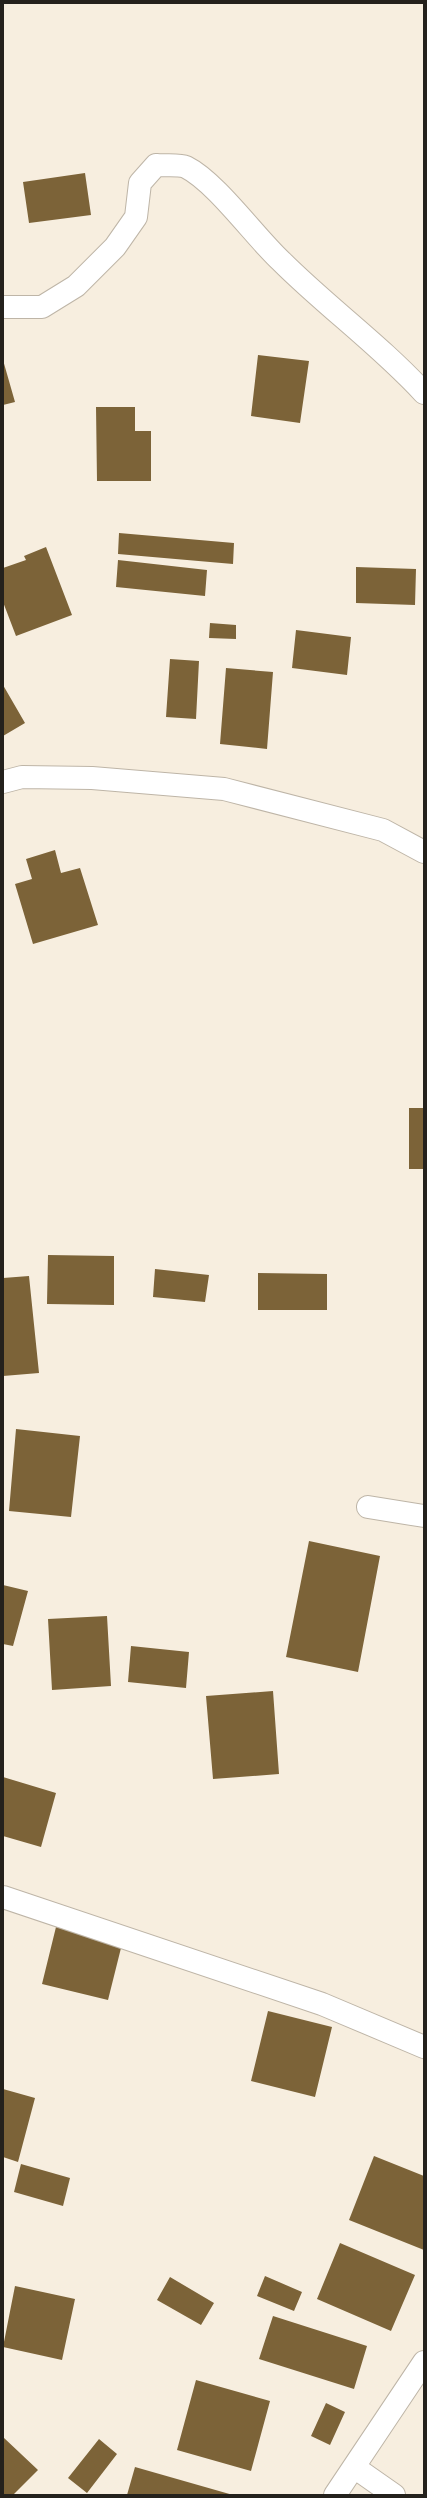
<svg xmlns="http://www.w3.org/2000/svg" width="427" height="2498" font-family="Montserrat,sans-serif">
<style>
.building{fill:#7c6338}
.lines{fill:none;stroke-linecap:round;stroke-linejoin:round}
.minor-casing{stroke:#beb5a7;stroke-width:24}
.minor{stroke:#fff;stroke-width:22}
</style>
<rect width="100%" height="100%" fill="#f7eedf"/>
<!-- building -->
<path class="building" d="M85,173L91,215L29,223L23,182Z
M258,355L309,361L300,423L251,416Z
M3,360L15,402L3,405Z
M96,407H135V431H151V481H97Z
M119,533L234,543L233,564L118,554Z
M46,547L72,615L16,636L3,602V568L26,560L24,556Z
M118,560L207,570L205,596L116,587Z
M356,567L416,569L415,605L356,603Z
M210,623L236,625V639L209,638Z
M296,630L351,637L347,675L292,668Z
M170,659L199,661L196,719L166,717Z
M226,668L273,672L267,749L220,744Z
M3,685L25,723L3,736Z
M55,850L61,873L80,868L98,925L33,944L15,884L32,879L26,859Z
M409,1108H424V1169H409Z
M48,1255L114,1256V1305L47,1304Z
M155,1269L209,1275L205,1302L153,1297Z
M258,1273L327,1274V1310H258Z
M29,1276L39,1373L3,1376V1278Z
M16,1429L80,1436L71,1517L9,1511Z
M309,1541L380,1556L358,1672L286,1657Z
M3,1585L28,1591L13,1646L3,1644Z
M107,1616L111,1686L52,1690L48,1619Z
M131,1646L189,1652L186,1688L128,1682Z
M273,1691L279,1774L213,1779L206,1696Z
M3,1777L56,1793L41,1847L3,1836Z
M56,1927L122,1944L108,2000L42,1984Z
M268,2011L332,2027L315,2097L251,2081Z
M3,2089L35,2098L18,2162L3,2157Z
M374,2156L424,2176V2250L349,2220Z
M21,2164L70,2178L63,2206L14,2192Z
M340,2243L415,2275L391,2331L317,2299Z
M265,2276L302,2292L294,2311L257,2296Z
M170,2277L214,2303L201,2325L157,2300Z
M15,2286L75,2299L62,2360L3,2347Z
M273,2316L367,2346L354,2389L259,2359Z
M196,2380L270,2401L251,2471L177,2450Z
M326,2403L345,2412L330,2445L311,2436Z
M3,2437L38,2470L13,2495H3Z
M99,2439L117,2454L87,2493L68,2478Z
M135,2467L233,2495H127Z"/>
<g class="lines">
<defs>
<path id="minor" d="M3,307H42L76,286L115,247L136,217L140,183L156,165C164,166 179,164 186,167C216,182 255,237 281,261C327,307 380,345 424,393
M3,782L22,777L92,778L224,789L383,830L424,852
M368,1507L424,1516
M3,1897L322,2004L424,2047
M354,2467L394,2495
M335,2495L424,2362"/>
</defs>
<!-- minor casing -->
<use href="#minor" class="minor-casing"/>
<!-- minor -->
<use href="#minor" class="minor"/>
</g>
<!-- border -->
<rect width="427" height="2498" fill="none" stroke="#24211c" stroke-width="8"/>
</svg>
